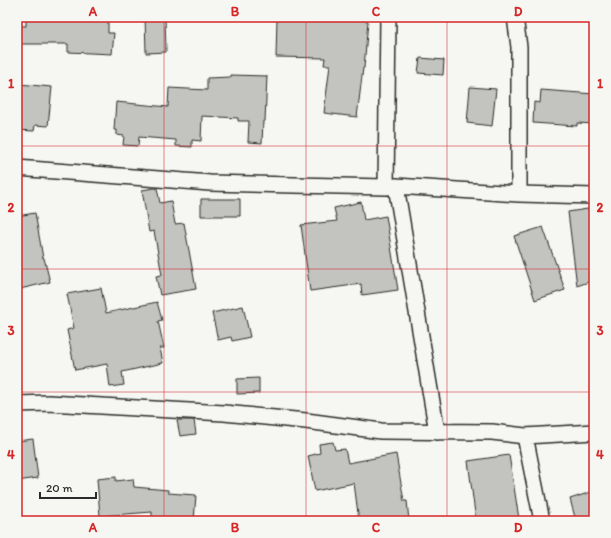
<svg xmlns="http://www.w3.org/2000/svg" width="611" height="538" font-family="Itim,sans-serif">
<style>
.building{fill:#c3c3c0;stroke:#2b2b2b}
.lines{fill:none;stroke-linecap:round;stroke-linejoin:round}
.minor-casing{stroke:#2b2b2b;stroke-width:18}
.minor{stroke:#f6f6f2;stroke-width:15}
.grid{fill:none;stroke:#d62828;stroke-width:1;stroke-opacity:0.55}
.neatline{fill:none;stroke:#d62828;stroke-width:1.5}
.grid-label{font-size:13px;text-anchor:middle;font-weight:bold;fill:#d62828}
</style>
<rect width="100%" height="100%" fill="#f6f6f2"/>
<filter id="ink" filterUnits="userSpaceOnUse"><feTurbulence type="fractalNoise" baseFrequency=".025" numOctaves="2"/><feDisplacementMap in="SourceGraphic" scale="8" xChannelSelector="R" yChannelSelector="G"/><feConvolveMatrix kernelMatrix="1 2 1 2 8 2 1 2 1" color-interpolation-filters="sRGB"/></filter>
<g filter="url(#ink)">
<!-- building -->
<path class="building" d="M26,17H108V33H114L112,54L68,52V44H18V26H26Z
M145,17H165L166,52L146,53Z
M277,17H352V19L368,21L364,68H363L357,117L324,113L330,65H324L325,58L276,57Z
M420,58L444,60L443,75L418,73Z
M231,75L267,76L265,121H263L262,143L248,142L249,121H238V118L202,116L201,141L192,140V147L176,146V140L139,137L138,146L123,145L124,136L117,135V130H114L116,102L168,107L169,88L207,90V78L231,77Z
M19,84L52,87L48,126L35,125L34,131L17,130V104Z
M470,87L496,89L492,126L467,123Z
M541,90L594,94V124L577,123V126L533,123L534,102L540,103Z
M154,188H157L160,203L171,201L175,224L184,223L196,289L160,295L156,276L162,275L154,231L149,232L142,190Z
M201,199H240V216H201Z
M361,202L364,220L386,216L398,290L362,295L361,284L310,291L301,225L337,221L334,208Z
M594,208V280L577,286L568,212Z
M35,213L43,258H44L50,282L20,289L17,276V216Z
M543,227L565,290L535,300L514,236Z
M101,288L106,313L157,302L162,320L158,321L164,348H160L163,363L122,372L124,385L110,387L107,364L75,370L67,330L74,328L67,294Z
M243,306L250,337L232,341L231,337L218,340L212,313Z
M259,378V393L237,394V379Z
M177,420H194L196,434L180,436Z
M33,439L38,478L17,481V441Z
M333,442L335,450L345,449L348,463L396,454L404,501H407L409,521H359L354,483L315,491L308,456L320,453L319,444Z
M509,455L519,519L506,521H476L468,461Z
M116,477V481L133,479L134,487L168,490V493L196,495L194,521H152V512L100,516L97,479Z
M594,491V521H576L570,499Z"/>
<g class="lines">
<defs>
<path id="minor" d="M515,17L519,47V194
M17,168L210,183L386,187L396,186L519,194L594,196
M396,186L437,432
M386,187L388,17
M17,404L49,403L224,413L306,421L381,431L492,432L525,436L594,432
M525,436L542,521"/>
</defs>
<!-- minor casing -->
<use href="#minor" class="minor-casing"/>
<!-- minor -->
<use href="#minor" class="minor"/>
</g>
</g>
<!-- grid -->
<path class="grid" d="M164,17V521M306,17V521M447,17V521M17,146H594M17,269H594M17,392H594"/>
<!-- margin -->
<rect width="611" height="538" fill="none" stroke="#f6f6f2" stroke-width="44"/>
<!-- scale -->
<path d="M40 492v6h56v-6" fill="none" stroke="#2b2b2b" stroke-width="2"/>
<text x="46" y="492" font-size="12" fill="#2b2b2b" stroke="#f6f6f2" stroke-width="3" paint-order="stroke">20 m</text>
<rect x="22" y="22" width="567" height="494" class="neatline"/>
<g class="grid-label">
<text x="93" y="16">A</text>
<text x="235" y="16">B</text>
<text x="376" y="16">C</text>
<text x="518" y="16">D</text>
<text x="11" y="88">1</text>
<text x="600" y="88">1</text>
<text x="11" y="212">2</text>
<text x="600" y="212">2</text>
<text x="11" y="335">3</text>
<text x="600" y="335">3</text>
<text x="11" y="459">4</text>
<text x="600" y="459">4</text>
<text x="93" y="532">A</text>
<text x="235" y="532">B</text>
<text x="376" y="532">C</text>
<text x="518" y="532">D</text>
</g>
</svg>
